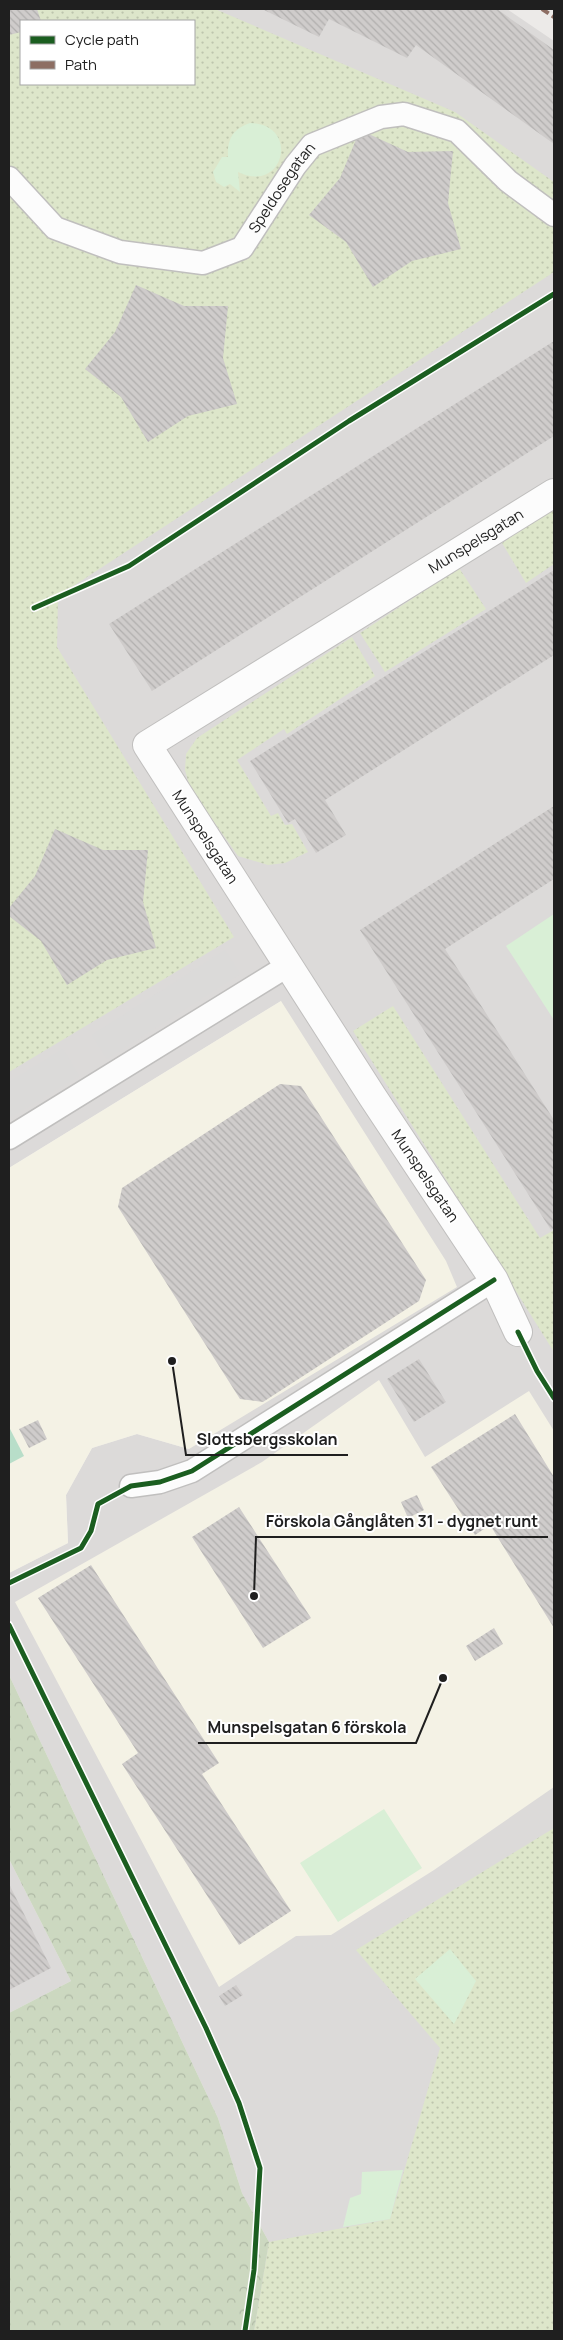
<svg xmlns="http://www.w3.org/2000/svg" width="563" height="2340" font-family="Manrope,sans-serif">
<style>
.residential{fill:#dcdad9;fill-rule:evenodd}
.education{fill:#f4f2e5}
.religious{fill:#dbdad9}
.grass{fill:url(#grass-dots);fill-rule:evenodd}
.forest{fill:url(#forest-crowns)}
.park{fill:#d9efd6}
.pitch{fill:#b8dec9}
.building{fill:url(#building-back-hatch)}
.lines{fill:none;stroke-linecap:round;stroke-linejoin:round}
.lane-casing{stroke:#c0bfbe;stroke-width:25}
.street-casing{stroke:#c0bfbe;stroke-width:30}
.lane{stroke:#fcfcfc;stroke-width:22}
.street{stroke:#fcfcfc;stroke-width:28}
.quiet{stroke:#8d6e63;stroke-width:4;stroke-dasharray:8 4;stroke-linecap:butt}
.cycleway-casing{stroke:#fff;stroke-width:8}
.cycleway{stroke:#1b5e20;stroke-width:5}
.labels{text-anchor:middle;stroke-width:4;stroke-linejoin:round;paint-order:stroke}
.street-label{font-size:15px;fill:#1f1f1f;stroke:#fff}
.leader{fill:none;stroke:#1f1f1f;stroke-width:2}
.callout-dot{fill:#1f1f1f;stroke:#fff;stroke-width:2}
.callout-label{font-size:16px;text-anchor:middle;font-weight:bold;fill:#1f1f1f;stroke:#fff;stroke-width:4;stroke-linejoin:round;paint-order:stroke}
</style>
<defs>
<pattern id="grass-dots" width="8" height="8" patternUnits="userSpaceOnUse" patternTransform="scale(1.25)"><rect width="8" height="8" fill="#dde6ca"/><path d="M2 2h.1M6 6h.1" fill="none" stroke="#bdc5ad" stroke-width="1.8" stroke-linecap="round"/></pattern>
<pattern id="forest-crowns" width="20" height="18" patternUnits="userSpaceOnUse" patternTransform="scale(1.25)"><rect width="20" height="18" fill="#ccd8c0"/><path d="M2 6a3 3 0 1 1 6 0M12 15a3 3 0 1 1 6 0" fill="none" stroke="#afb9a5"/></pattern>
<pattern id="building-back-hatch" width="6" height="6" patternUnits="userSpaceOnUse" patternTransform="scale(1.25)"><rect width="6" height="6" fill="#cfcccb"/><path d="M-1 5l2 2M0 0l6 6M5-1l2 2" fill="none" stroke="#b1afae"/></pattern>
</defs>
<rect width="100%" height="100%" fill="#eceae8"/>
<!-- residential -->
<path class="residential" d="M9,9H507L554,41V2331H254L269,2242L242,2193L218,2118L9,1675V1573L68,1543L66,1495L92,1448L137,1434L189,1449L281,1001L9,1168ZM21,21H194V84H21Z
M9,1859L71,1981L9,2013Z"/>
<!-- education -->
<path class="education" d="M281,1001L446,1261L457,1287L189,1449L137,1434L92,1448L66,1495L68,1543L9,1573V1168Z
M379,1380L425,1457L529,1391L554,1431V1787L434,1870L331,1935L296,1936L219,1987L15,1602L262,1462Z"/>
<!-- religious -->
<path class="religious" d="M225,950L240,974L107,1059L92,1035Z
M63,1049L79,1076L9,1118V1082Z"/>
<!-- grass -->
<path class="grass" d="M9,9H215L455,112L554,182V272L58,596L57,647L234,937L9,1072ZM21,21H194V84H21Z
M554,508V564L526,583L502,543Z
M459,568L486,609L385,672L360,633Z
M352,637L375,676L287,734L284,729L237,760L271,816L278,813L285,825L292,824L308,852L285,863L268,865L238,856L190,788L185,770L186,754L197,738Z
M393,1006L540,1238L554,1230V1352L353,1031Z
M554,1828V2331H254L269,2242L390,2219L440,2048L356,1950Z"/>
<!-- forest -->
<path class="forest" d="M9,1675L218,2118L242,2193L269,2242L254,2331H9V2013L71,1981L9,1859Z"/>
<!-- park -->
<path class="park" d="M250,123C301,124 284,195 238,172L240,192L230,184L224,187L216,182L213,172L222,157H228C227,139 233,129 250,123Z
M554,914V1020L506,946Z
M384,1809L422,1868L338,1922L300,1863Z
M450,1949L476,1981L454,2024L415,1979Z
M403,2170L390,2219L343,2227L350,2198L361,2194L362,2172Z"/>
<!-- pitch -->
<path class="pitch" d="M9,1427L24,1456L9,1464Z"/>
<!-- building -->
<path class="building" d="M9,9H37L41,21H21V32L9,35Z
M262,9H497L554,50V144L416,45L407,58L329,19L319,37Z
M360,130L408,152L453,151L448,203L461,249L412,261L373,287L346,242L309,215L340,178Z
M136,285L184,306H228L223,358L237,404L188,416L148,442L121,397L85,369L115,332Z
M554,341V436L152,691L109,624Z
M554,570V655L325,800L346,835L316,853L295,819L288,823L250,761Z
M554,806V879L445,949L554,1120V1228L551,1230L360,930Z
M55,829L103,850H148L143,902L156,948L107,960L67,985L41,941L9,916V908L35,876Z
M280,1084L301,1086L426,1280L419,1301L263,1402L240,1399L118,1207L122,1188Z
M419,1359L446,1402L414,1422L387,1379Z
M515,1414L554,1477V1628L490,1525L475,1535L431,1467Z
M38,1420L47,1439L29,1448L19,1429Z
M417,1495L424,1510L408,1518L401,1502Z
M239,1507L311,1618L263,1648L192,1537Z
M91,1565L219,1763L202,1774L291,1911L239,1945L122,1764L138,1753L38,1598Z
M494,1628L503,1644L475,1661L466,1646Z
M9,1884L51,1968L9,1990Z
M236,1985L243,1995L225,2006L219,1996Z"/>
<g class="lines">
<defs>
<g id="lane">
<path id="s1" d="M9,178L55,228L120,252L203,263L242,248L295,166L312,145L381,117L404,114L457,131L508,181L554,215"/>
<path d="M9,1138L289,965"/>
<path d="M131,1486L160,1482L192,1471L494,1280"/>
</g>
<g id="street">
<path id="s2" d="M518,1332L494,1280L372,1096L147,745L554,493"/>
</g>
</defs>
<!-- lane casing -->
<use href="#lane" class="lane-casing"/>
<!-- street casing -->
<use href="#street" class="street-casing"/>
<!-- lane -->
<use href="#lane" class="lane"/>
<!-- street -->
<use href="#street" class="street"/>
<!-- quiet -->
<path class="quiet" d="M542,9L554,17"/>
<defs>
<path id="cycleway" d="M34,608L129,566L349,421L554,294
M518,1332L537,1371L554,1398
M9,1583L81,1548L91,1531L98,1504L131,1486L160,1482L192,1471L494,1280
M9,1625L206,2028L239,2103L260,2168L254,2270L245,2331"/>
</defs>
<!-- cycleway casing -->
<use href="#cycleway" class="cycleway-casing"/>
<!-- cycleway -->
<use href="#cycleway" class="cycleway"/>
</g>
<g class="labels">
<!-- street labels -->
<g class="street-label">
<text dy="5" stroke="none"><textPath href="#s1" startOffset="335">Speldosegatan</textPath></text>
<text dy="5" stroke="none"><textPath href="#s2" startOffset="1082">Munspelsgatan</textPath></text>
<text transform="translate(205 837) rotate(57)" y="5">Munspelsgatan</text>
<text transform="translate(425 1176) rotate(56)" y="5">Munspelsgatan</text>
</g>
</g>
<!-- callouts -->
<path class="leader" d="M172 1361L186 1455H348M254 1596L256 1537H548M443 1678L416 1743H198"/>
<g class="callout-dot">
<circle cx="172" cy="1361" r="5"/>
<circle cx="254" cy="1596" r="5"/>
<circle cx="443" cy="1678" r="5"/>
</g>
<g class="callout-label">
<text x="267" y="1445">Slottsbergsskolan</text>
<text x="402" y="1527">Förskola Gånglåten 31 - dygnet runt</text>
<text x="307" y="1733">Munspelsgatan 6 förskola</text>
</g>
<!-- border -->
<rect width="563" height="2340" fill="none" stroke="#1f1f1f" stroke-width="20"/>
<!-- legend -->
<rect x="20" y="20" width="175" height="65" fill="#ffffff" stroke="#a5a5a5"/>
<rect x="30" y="36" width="25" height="8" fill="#1b5e20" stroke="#a5a5a5"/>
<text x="65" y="45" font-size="15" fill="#1f1f1f">Cycle path</text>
<rect x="30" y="61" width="25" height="8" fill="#8d6e63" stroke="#a5a5a5"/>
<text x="65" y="70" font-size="15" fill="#1f1f1f">Path</text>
</svg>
